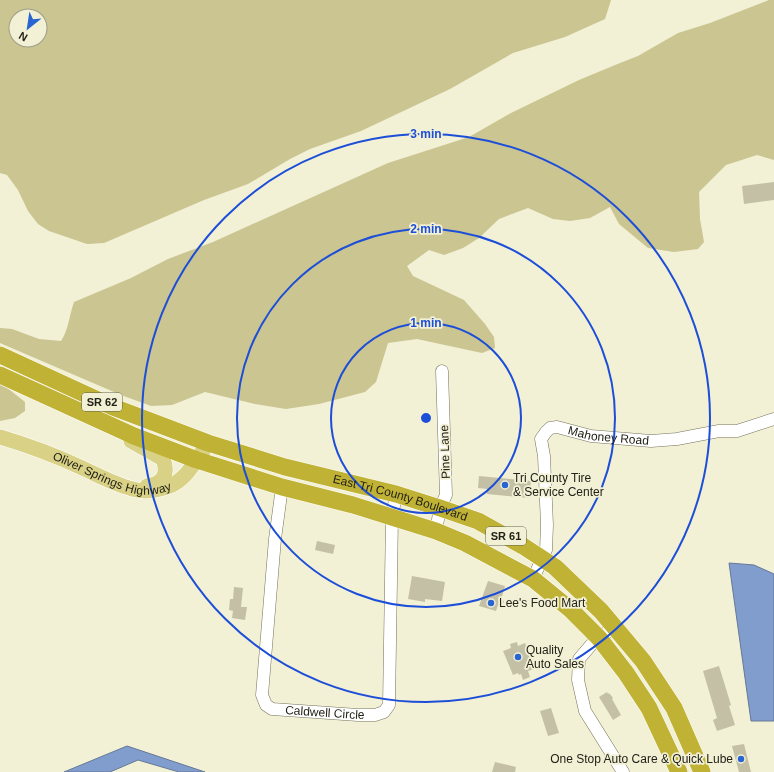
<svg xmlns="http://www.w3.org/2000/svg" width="774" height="772" font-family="Arial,sans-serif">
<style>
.green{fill:#cac591;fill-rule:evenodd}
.water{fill:#819dce;stroke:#657897}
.building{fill:#c3c0a6}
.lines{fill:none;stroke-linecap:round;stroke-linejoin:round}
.minor-casing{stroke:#74725a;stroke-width:13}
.major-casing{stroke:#fff;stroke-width:16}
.highway-casing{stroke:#fff;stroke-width:18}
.minor{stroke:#fff;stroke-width:12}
.major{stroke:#d9d185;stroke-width:15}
.highway{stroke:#c0b234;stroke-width:17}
.ring{fill:none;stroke:#1d4ed8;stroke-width:2}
.poi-dot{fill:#2965d2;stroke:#f2f0d5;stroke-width:1.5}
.labels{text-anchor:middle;stroke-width:3.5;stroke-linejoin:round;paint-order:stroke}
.shield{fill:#f2f0d5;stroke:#616051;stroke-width:1}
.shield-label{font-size:11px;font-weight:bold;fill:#232218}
.street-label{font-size:12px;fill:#232218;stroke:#f2f0d5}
.poi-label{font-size:12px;fill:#232218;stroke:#f2f0d5;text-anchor:start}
.centre{fill:#1d4ed8;stroke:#f2f0d5;stroke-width:2}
.ring-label{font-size:12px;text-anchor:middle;font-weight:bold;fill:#1d4ed8;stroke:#f2f0d5;stroke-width:3.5;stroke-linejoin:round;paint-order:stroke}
</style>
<rect width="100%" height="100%" fill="#f2f0d5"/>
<!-- green -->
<path class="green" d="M0,0H611L605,19L565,37L513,53L450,89L361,131L310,149L290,159L248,184L204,200L104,243L87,244L49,231L38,224L28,211L18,190L7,175L0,173ZM16,16H40V40H16Z
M769,0H774V160L757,155L726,165L699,192L700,219L704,242L698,249L674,252L648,248L619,224L610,207L590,218L570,221L553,219L528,208L499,219L479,238L463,248L444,255L429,250L407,266L413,276L464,300L485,324L494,337L495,348L482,353L417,339L388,343L376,382L365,392L319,404L286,409L255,404L205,392L172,405L151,406L121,395L0,343V328L12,329L39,339L61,341C69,329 69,316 74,302L131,278L168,259L213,242L388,163L469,137L511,113L579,80L620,63L638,56L678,33L710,23Z
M0,384L6,387L25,402V411L15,418L0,421Z"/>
<!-- water -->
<path class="water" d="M729,563L754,565L774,574V721H751Z
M127,746L205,772H179L138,760L110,772H64Z"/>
<!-- building -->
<path class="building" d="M774,182V200L744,204L742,186Z
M479,476L531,481L529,498L487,494V489L478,488Z
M317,541L335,545L333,554L315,550Z
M412,576L445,582L442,601L425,599V602L408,599Z
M488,581L505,586L501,600L504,601L502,606L498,605L496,611L479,606Z
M234,587L243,588L241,607H247L245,620L232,618L233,611L229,610L230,599H233Z
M517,642L518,646L525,643L534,669L528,671L530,677L523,680L521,674L519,675L518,673L513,675L503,651L511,648L510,644Z
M719,666L731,705L729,706L735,725L717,731L713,720L717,718L703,671Z
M607,692L608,694L609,693L613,698L612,699L621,715L613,720L599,697Z
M551,708L559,733L548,736L540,711Z
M744,744L751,772H739L732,746Z
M495,762L516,767L515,772H492Z"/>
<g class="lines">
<defs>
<g id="minor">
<path id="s1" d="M282,487L275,539L262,695L266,705L272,709L358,715H375L384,712L389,705L392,517L396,494"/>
<path d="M436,531L440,508L446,495L442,371"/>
<path id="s2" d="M533,579L546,550L547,525L544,456L541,439L546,432L550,428L557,427L591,436L651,441L677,439L719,431H737L774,419"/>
<path d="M615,626L591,645L579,659L578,680L585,711L623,772"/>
</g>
<g id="major">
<path id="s3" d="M0,437C27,445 54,455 80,467C98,475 117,486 137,490C146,492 158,490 167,487C186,481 197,459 208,443"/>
<path d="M131,441L163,459C169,474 163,484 147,486"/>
</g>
<g id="highway">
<path id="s4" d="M0,355L113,407L208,443L285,467L396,494L440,508L478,521L523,546L555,567L601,611L643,661L674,708L702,772"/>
<path d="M0,375L134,436L197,460L282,487L353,505L436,531L465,543L533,579L571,610L599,638L626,673L649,708L679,772"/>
</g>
</defs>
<!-- minor casing -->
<use href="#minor" class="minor-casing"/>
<!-- major casing -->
<use href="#major" class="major-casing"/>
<!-- highway casing -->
<use href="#highway" class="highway-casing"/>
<!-- minor -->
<use href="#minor" class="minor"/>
<!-- major -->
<use href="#major" class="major"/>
<!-- highway -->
<use href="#highway" class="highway"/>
</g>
<!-- distance rings -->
<g class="ring">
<circle cx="426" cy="418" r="95"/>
<circle cx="426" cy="418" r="189"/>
<circle cx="426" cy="418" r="284"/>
</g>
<!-- markers -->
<g class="poi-dot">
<circle cx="505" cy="485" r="4"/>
<circle cx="491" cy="603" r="4"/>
<circle cx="518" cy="657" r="4"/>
<circle cx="741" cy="759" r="4"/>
</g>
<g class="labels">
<!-- shield labels -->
<g class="shield">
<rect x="82" y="393" width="40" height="18" rx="3"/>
<rect x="486" y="527" width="40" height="18" rx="3"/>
</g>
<g class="shield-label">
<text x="102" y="406">SR 62</text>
<text x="506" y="540">SR 61</text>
</g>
<!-- street labels -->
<g class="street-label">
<text dy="4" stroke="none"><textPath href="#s2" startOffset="217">Mahoney Road</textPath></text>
<text transform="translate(445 452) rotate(-92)" y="4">Pine Lane</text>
<text dy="4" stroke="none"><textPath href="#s3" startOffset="119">Oliver Springs Highway</textPath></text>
<text dy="4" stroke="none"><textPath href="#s4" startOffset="426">East Tri County Boulevard</textPath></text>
<text dy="4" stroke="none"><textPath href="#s1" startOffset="280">Caldwell Circle</textPath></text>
</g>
<!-- poi labels -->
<g class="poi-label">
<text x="513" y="482">Tri County Tire<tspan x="513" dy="14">&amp; Service Center</tspan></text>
<text x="499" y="607">Lee's Food Mart</text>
<text x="526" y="654">Quality<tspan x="526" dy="14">Auto Sales</tspan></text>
<text x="733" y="763" text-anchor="end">One Stop Auto Care &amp; Quick Lube</text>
</g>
</g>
<circle cx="426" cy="418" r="6" class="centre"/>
<g class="ring-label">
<text x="426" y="138">3 min</text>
<text x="426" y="233">2 min</text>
<text x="426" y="327">1 min</text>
</g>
<!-- north arrow -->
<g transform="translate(28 28) rotate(210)"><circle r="19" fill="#f2f0d5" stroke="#9f9e89"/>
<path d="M0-3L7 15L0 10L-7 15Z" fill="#2965d2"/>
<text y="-6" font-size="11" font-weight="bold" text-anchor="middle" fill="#232218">N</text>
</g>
</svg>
